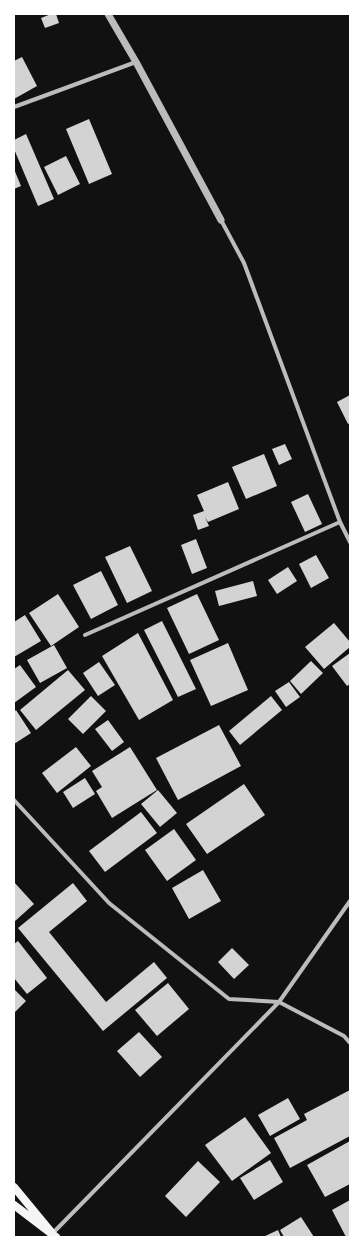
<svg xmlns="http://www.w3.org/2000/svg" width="364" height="1251" font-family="'Alegreya Sans',sans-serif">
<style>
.building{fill:#d3d3d3}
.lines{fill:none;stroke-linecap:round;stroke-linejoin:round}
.minor{stroke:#bcbcbc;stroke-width:4}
.tertiary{stroke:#bcbcbc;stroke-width:7}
.secondary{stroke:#f5f5f5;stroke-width:8}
</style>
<rect width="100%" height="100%" fill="#111"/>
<!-- building -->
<path class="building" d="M51,14H56L59,23L45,28L41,18Z
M22,57L37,86L14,99V61Z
M89,119L112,174L89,184L66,129Z
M26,134L54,199L38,206L14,149V140Z
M66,156L80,184L58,195L44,167Z
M14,169L21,186L14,189Z
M350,395V423L348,424L337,402Z
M285,444L292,459L279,465L272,449Z
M264,454L277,486L246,499L232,467Z
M228,482L239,509L208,522L205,517L209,526L198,530L193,515L204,511L197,495Z
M308,494L322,524L305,532L291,502Z
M196,539L207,568L192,574L181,545Z
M130,546L152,591L127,603L105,557Z
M316,555L329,578L311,588L299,564Z
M288,567L297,581L277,594L268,580Z
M101,571L118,605L91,619L73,585Z
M253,581L257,596L219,606L215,591Z
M58,594L79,627L51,646L29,613Z
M197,594L219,640L189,654L167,608Z
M25,615L41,641L14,657V622Z
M162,621L196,689L178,697L144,630Z
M334,623L350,642V647L324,669L305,647Z
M138,633L173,700L139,720L102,656Z
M228,643L248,690L211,706L190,660Z
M54,645L67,668L40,683L27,660Z
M350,653V684L347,686L332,666Z
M311,661L323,673L301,694L290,681Z
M99,662L115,685L98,696L83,673Z
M20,665L36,687L14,703V669Z
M68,670L85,690L36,730L20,710Z
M289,682L300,697L286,707L275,691Z
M91,696L106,711L83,734L68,719Z
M271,696L282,710L240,745L229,731Z
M16,710L31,733L14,744V712Z
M108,720L124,742L112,751L95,729Z
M219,725L241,766L178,800L156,758Z
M76,747L91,766L57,793L42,773Z
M130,747L157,790L112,818L96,791L102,787L92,771Z
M85,778L95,794L73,808L63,792Z
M244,784L265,815L207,854L186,824Z
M158,790L177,813L160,827L141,804Z
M141,812L157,833L105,872L89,851Z
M174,829L196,860L167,881L145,850Z
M203,870L221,901L189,919L172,888Z
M14,882L34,904L14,922Z
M73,883L87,901L49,932L106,1002L154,962L167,978L103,1031L18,928Z
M18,941L47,978L27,994L14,978V944Z
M232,948L249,965L234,979L218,962Z
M168,983L189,1009L157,1036L135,1010Z
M14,989L26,1001L14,1013Z
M139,1032L162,1057L140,1077L117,1051Z
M350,1090V1136L290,1168L274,1138L307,1120L304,1114Z
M288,1098L300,1119L270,1136L258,1115Z
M245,1117L271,1153L232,1181L205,1145Z
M350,1141V1184L325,1197L307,1165Z
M270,1160L283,1182L254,1200L240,1178Z
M198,1161L220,1182L186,1217L165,1196Z
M350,1200V1237H346L332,1210Z
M301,1217L314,1237H284L280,1230Z
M278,1230L281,1237H263Z"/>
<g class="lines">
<!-- minor -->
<path class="minor" d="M14,107L136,62
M221,220L244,263L340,522L350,542
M85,635L340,522
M14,800L109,903L229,999L279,1002L344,1036L350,1043
M49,1237L279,1002L350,901"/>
<!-- tertiary -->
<path class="tertiary" d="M108,14L136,62L221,220"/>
<!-- secondary -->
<path class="secondary" d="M14,1187L52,1233
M14,1205L56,1237"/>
</g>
<!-- border -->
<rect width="364" height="1251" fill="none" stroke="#ffffff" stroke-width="30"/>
</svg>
